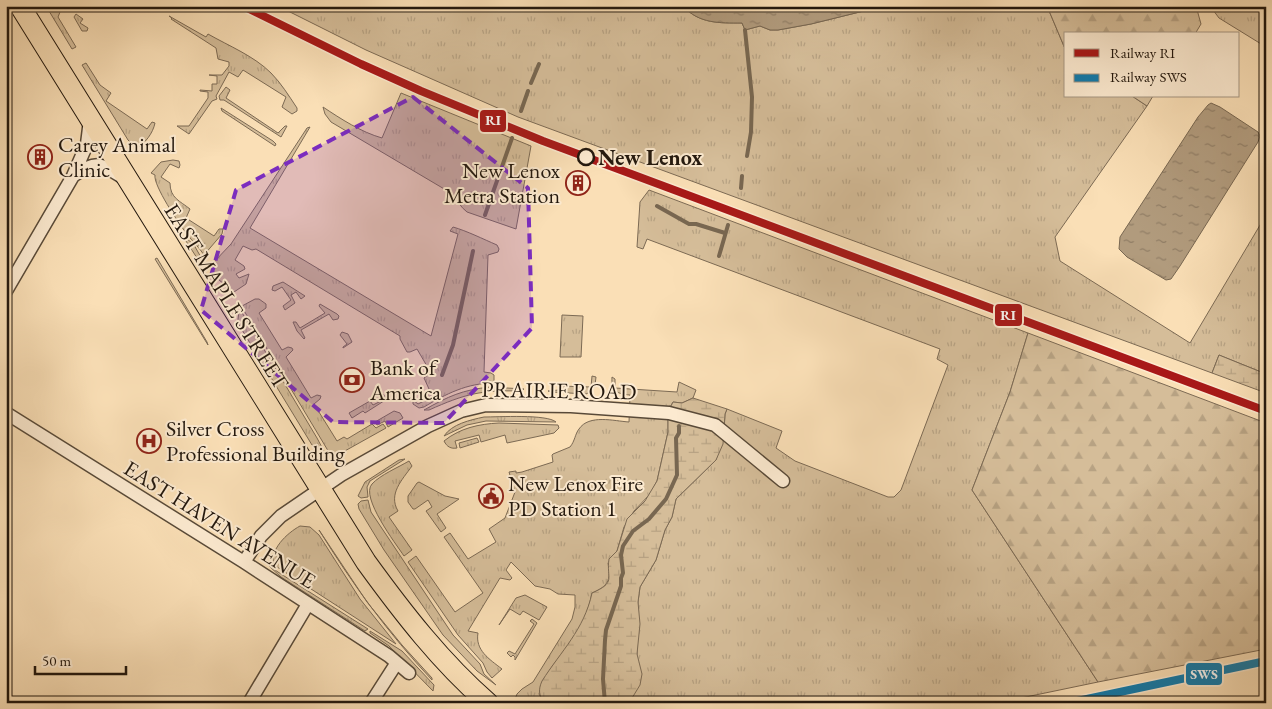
<svg xmlns="http://www.w3.org/2000/svg" width="1272" height="709" font-family="'EB Garamond',serif">
<style>
.grass{fill:url(#grass-tufts);stroke:#7c6a54}
.forest{fill:url(#forest-firs);stroke:#7c6a54}
.wetland{fill:url(#wetland-marsh);stroke:#7c6a54}
.water{fill:url(#water-ripples);stroke:#786751}
.lines{fill:none;stroke-linecap:round;stroke-linejoin:round}
.stream{stroke:#786751;stroke-width:4}
.minor-casing{stroke:#594a38;stroke-width:15}
.primary-casing{stroke:#23180e;stroke-width:22}
.minor{stroke:#fcead0;stroke-width:12}
.primary{stroke:#fadfb6;stroke-width:20}
.rail-1-casing{stroke:#fcead0;stroke-width:11}
.rail-2-casing{stroke:#fcead0;stroke-width:11}
.rail-1{stroke:#a81818;stroke-width:8}
.rail-2{stroke:#117bac;stroke-width:8}
.marked{fill:#7b2cbf;fill-opacity:0.2;stroke:#7b2cbf;stroke-width:4;stroke-dasharray:10 6;stroke-linejoin:round}
.stop-dot{fill:#fcead0;stroke:#23180e;stroke-width:2.5}
.labels{text-anchor:middle;stroke-width:4;stroke-linejoin:round;paint-order:stroke}
.poi-label{font-size:22px;fill:#23180e;stroke:#fcead0;text-anchor:start}
.stop-label{font-size:22px;font-weight:bold;fill:#23180e;stroke:#fcead0;text-anchor:start}
.street-label{font-size:22px;fill:#23180e;stroke:#fcead0}
.line-badge{stroke:#fcead0;stroke-width:2}
.badge-label{font-size:14px;text-anchor:middle;font-weight:bold;fill:#fff}
</style>
<defs>
<pattern id="grass-tufts" width="24" height="20" patternUnits="userSpaceOnUse" patternTransform="scale(1.25)"><rect width="24" height="20" fill="#d5bd99"/><path d="M3 7l-1-3M5 7V3M7 7l1-3M15 17l-1-3M17 17v-4M19 17l1-3" fill="none" stroke="#b7a283"/></pattern>
<pattern id="forest-firs" width="22" height="20" patternUnits="userSpaceOnUse" patternTransform="scale(1.25)"><rect width="22" height="20" fill="#d5bd99"/><path d="M5 1l3.5 6h-7zM16 11l3.5 6h-7z" fill="#b7a283"/></pattern>
<pattern id="wetland-marsh" width="20" height="14" patternUnits="userSpaceOnUse" patternTransform="scale(1.25)"><rect width="20" height="14" fill="#d5bd99"/><path d="M1 5h8M5 5V1M11 12h8M15 12V8" fill="none" stroke="#b7a283"/></pattern>
<pattern id="water-ripples" width="26" height="14" patternUnits="userSpaceOnUse" patternTransform="scale(1.25)"><rect width="26" height="14" fill="#b19b7d"/><path d="M2 4q2-2 4 0t4 0M15 11q2-2 4 0t4 0" fill="none" stroke="#907d65"/></pattern>
</defs>
<rect width="100%" height="100%" fill="#fadfb6"/>
<filter id="stains"><feTurbulence type="fractalNoise" baseFrequency=".004" numOctaves="4"/><feColorMatrix values="0 0 0 0 .2 0 0 0 0 .09 0 0 0 0 .02 0 0 0 .5 -.17"/></filter>
<radialGradient id="worn" r=".72"><stop offset=".6" stop-color="#630" stop-opacity="0"/><stop offset="1" stop-color="#630" stop-opacity=".3"/></radialGradient>
<!-- grass -->
<path class="grass" d="M46,6H53L60,12L58,17L76,47L72,49Z
M278,6H683C699,24 720,23 742,23L745,30L760,26L770,30H778L811,24L884,6H1047L1066,51V96H1132L1147,106L1055,237L1060,261L1190,343L1266,215V374L1219,355L1212,373L518,117L366,50Z
M1210,6H1266V47L1219,18Z
M76,14L83,19L80,23L88,28L87,31H82L74,17Z
M169,16L206,37L208,34C229,46 254,56 271,73C281,83 289,96 297,108V111L292,114L282,107L286,97L243,70L238,77L229,72L216,96L217,99L212,101L189,134L177,126H189L208,98V92L200,91V90L212,91V84H217V76L209,75H222L229,66V62L218,59L216,48L171,19L172,18Z
M86,63L100,85L111,93L106,101L147,129L152,122L155,123C153,133 145,144 136,148L135,144H132L128,140L82,65Z
M226,87L230,90L226,98L278,133L285,126H287L281,137L224,100H220L219,96Z
M401,93L531,146L516,229L467,212C460,207 457,199 451,193L331,122L325,114L323,107C341,119 361,132 382,138Z
M221,108L273,141L276,144L275,146L222,111Z
M310,127L250,228L431,336L458,234L450,231L453,227C467,231 483,239 497,245L499,249L498,252L488,255L484,372L491,373L494,375V383C467,383 446,394 424,407L419,408L413,404V400L418,404L424,401L421,396L429,389L424,378L431,373L417,349L410,352H407L400,339V336L256,249L252,250L243,246L235,260L244,266L245,269L236,274L239,278L249,274L246,284L234,292L219,280L211,267L212,264L231,244L307,128Z
M173,160L179,161L180,165L179,168L170,164L161,177L170,183C170,198 180,201 190,209L186,218L214,236L219,229H223L222,234L204,255C199,247 192,241 187,234C179,224 153,185 155,175L151,173L161,162Z
M649,190L1028,333L1010,392L972,490L1098,682L997,703H629L637,654L638,602L640,587L656,560L665,530L672,517L676,499L716,460L724,432L725,414L727,409L782,431L776,448L795,461L808,466L888,497H894L901,490L948,365L937,359L940,349L647,239L643,249L637,247L640,202Z
M185,237L194,245L202,259L201,260L199,261L184,238Z
M157,258L207,342L208,345L155,259Z
M283,282L305,296L301,299L296,292L291,295L295,303L285,310L283,306L291,300L282,287L275,291L272,290L273,286Z
M255,299H259L266,304V308L259,313L282,350L288,347L292,348L293,350L286,357L311,398L317,395L321,396L320,399L314,404L337,441L344,437L347,439L372,424L376,428L383,424L386,428L343,452L330,454L243,309L242,306Z
M320,304L337,314L339,316L338,319L333,320L329,314L301,330L305,338L304,339L297,331L293,322H296L300,328L325,313L319,306Z
M241,311L317,438L326,455L312,445L239,325L238,319L239,311Z
M562,315L583,316L581,357H560Z
M342,332L348,334L352,342L343,348V347L347,344L340,335Z
M592,376L596,377C595,385 595,391 586,394L552,392L548,391L559,390L560,386L591,387Z
M612,377L615,379V388L677,392L679,382L696,390L693,398L682,403L673,402L668,411V432L657,481L650,494L634,511L624,527L617,551L608,563C611,581 608,586 592,593C589,609 582,627 572,640C560,658 544,672 539,694L544,703H521L515,699L517,694L522,689L533,682L572,619L575,607V595L558,594L550,589L535,586L511,562L506,570L512,578L510,580L500,578L468,631L478,633C475,650 489,659 502,669L492,678L487,672L483,663L458,635L408,562L416,556L455,612L483,593L444,537L450,533L468,559L496,542L489,529L505,518L515,492L509,472L516,471V473L522,472L553,462L552,455L553,454L570,447C575,441 575,434 579,429C589,414 614,421 629,422L630,395C617,394 611,391 612,377Z
M490,387L524,389L520,391C480,390 465,394 429,410H424C449,396 462,390 490,387Z
M382,393L387,399L365,413L363,411L352,418L349,413L370,401L373,405L383,400L380,395Z
M394,411L400,413L403,418L388,427L385,421L377,425L375,422Z
M484,417C498,417 547,414 556,422L486,421L467,425L444,436C452,424 470,420 484,417Z
M499,423L558,425L559,428L554,433L507,443L505,435L481,442L479,435L455,441L457,448C451,449 447,447 444,441C460,428 479,424 499,423Z
M477,438L479,442L460,448L459,443Z
M405,459L370,481L367,487L368,497L361,498L358,496L365,482L399,460Z
M409,461L412,466C402,480 388,494 398,511L389,517L412,550L404,556C396,544 360,497 372,484C380,475 399,467 409,461Z
M419,482L445,496L459,499L437,514L446,528L441,532L426,511L432,507L428,500L415,509H413L408,502V496L417,483Z
M368,500L371,512L453,635L480,664L484,674L496,685L477,671L443,635L384,550L359,509L358,504L361,501Z
M300,526L310,527L319,535L360,599L396,644L274,565C269,550 287,533 300,526Z
M319,530L367,602L402,645L432,678V680C388,633 353,585 319,530Z
M269,566L281,574L368,629L365,631L281,577Z
M525,595L547,607L539,620L523,611L520,615L510,609L499,625L516,598Z
M532,619L537,623L515,660V657L513,655L511,657L507,653L509,651L515,654L534,624L530,621Z
M370,631L402,651L434,685L433,691L389,646L370,633Z"/>
<!-- forest -->
<path class="forest" d="M1047,6H1196L1201,24L1195,34H1066V51Z
M1132,96H1153L1147,106Z
M1028,333L1266,423V649L1098,682L972,490L1010,392Z"/>
<!-- wetland -->
<path class="wetland" d="M1219,355L1266,374V393L1212,373Z
M693,398L727,409L725,414L723,444L716,460L676,499L672,517L665,530L656,560L640,587L638,602L640,624L637,654L642,674L640,685L629,703H544C539,695 538,690 542,681C561,651 584,630 592,593C617,582 606,579 609,559L617,551L627,519L645,501L657,481L668,432V412L673,402L682,403Z"/>
<!-- water -->
<path class="water" d="M683,6H765L778,11L808,6H884L811,24L778,30H770L760,26L745,30L742,23C720,23 699,24 683,6Z
M1211,103L1220,107L1258,132L1260,136L1258,142L1180,266L1171,279L1166,280L1127,257L1119,249L1120,237L1198,117L1208,105Z"/>
<g class="lines">
<!-- stream -->
<path class="stream" d="M745,30L752,97L751,132L747,156
M531,83L539,64
M521,111L528,91
M741,188L742,176
M657,206L689,224H696L725,233
M485,215L512,138
M719,256L728,225
M442,375L453,345L473,251
M605,703L603,679L605,640L606,630L621,586V578L623,573L621,555L623,546L633,531L649,519L666,499L677,475L676,438L679,433V426"/>
<defs>
<path id="minor" d="M73,176C97,159 101,164 124,178
M6,291L73,176L87,144L90,120
M6,413L244,562L389,656L409,673
M244,562L261,536L281,516L341,475L428,426L461,411L486,405L571,406L669,413L715,425L783,481
M249,703L308,604
M371,703L396,664"/>
<path id="primary" d="M20,6L366,562C403,613 441,662 488,703"/>
</defs>
<!-- minor casing -->
<use href="#minor" class="minor-casing"/>
<!-- primary casing -->
<use href="#primary" class="primary-casing"/>
<!-- minor -->
<use href="#minor" class="minor"/>
<!-- primary -->
<use href="#primary" class="primary"/>
<defs>
<path id="rail-1" d="M243,6L361,64L421,91L543,141L1266,411"/>
<path id="rail-2" d="M1068,703L1266,661"/>
</defs>
<!-- rail-1 casing -->
<use href="#rail-1" class="rail-1-casing"/>
<!-- rail-2 casing -->
<use href="#rail-2" class="rail-2-casing"/>
<!-- rail-1 -->
<use href="#rail-1" class="rail-1"/>
<!-- rail-2 -->
<use href="#rail-2" class="rail-2"/>
</g>
<!-- marked area -->
<path class="marked" d="M413,97L528,188L532,328L444,423L333,422L201,310L236,190Z"/>
<!-- icons -->
<defs>
<symbol id="building-ring" viewBox="-11 -11 22 22"><circle r="9.5" fill="#fcead0" stroke="#8f2418" stroke-width="1.5"/><path d="M-4-6H4V6H1V3H-1V6H-4ZM-2.5-4.3h1.7v1.8h-1.7ZM.8-4.3h1.7v1.8H.8ZM-2.5-1h1.7V.8h-1.7ZM.8-1h1.7V.8H.8Z" fill="#8f2418"/></symbol>
<symbol id="bank-ring" viewBox="-11 -11 22 22"><circle r="9.5" fill="#fcead0" stroke="#8f2418" stroke-width="1.5"/><path d="M-6-4H6V4H-6ZM0-2.3a2.3 2.3 0 1 0 0 4.6a2.3 2.3 0 1 0 0-4.6Z" fill="#8f2418"/></symbol>
<symbol id="hospital-ring" viewBox="-11 -11 22 22"><circle r="9.5" fill="#fcead0" stroke="#8f2418" stroke-width="1.5"/><path d="M-5-5h3v3.5h4V-5h3V5h-3V1.5h-4V5h-3Z" fill="#8f2418"/></symbol>
<symbol id="civic-ring" viewBox="-11 -11 22 22"><circle r="9.5" fill="#fcead0" stroke="#8f2418" stroke-width="1.5"/><path d="M-.6-6.5H3V-4.5H.6V-3L4-1V1h2V6H-6V1h2V-1L-.6-3ZM-1.2 2.5V6h2.4V2.5Z" fill="#8f2418"/></symbol>
</defs>
<g fill-rule="evenodd">
<use href="#building-ring" x="26" y="143" width="28" height="28"/>
<use href="#building-ring" x="564" y="169" width="28" height="28"/>
<use href="#bank-ring" x="338" y="366" width="28" height="28"/>
<use href="#hospital-ring" x="135" y="427" width="28" height="28"/>
<use href="#civic-ring" x="477" y="482" width="28" height="28"/>
</g>
<!-- markers -->
<circle class="stop-dot" cx="586" cy="157" r="8"/>
<g class="labels">
<!-- poi labels -->
<g class="poi-label">
<text x="58" y="152">Carey Animal<tspan x="58" dy="25">Clinic</tspan></text>
<text x="560" y="178" text-anchor="end">New Lenox<tspan x="560" dy="25">Metra Station</tspan></text>
<text x="370" y="375">Bank of<tspan x="370" dy="25">America</tspan></text>
<text x="166" y="436">Silver Cross<tspan x="166" dy="25">Professional Building</tspan></text>
<text x="508" y="491">New Lenox Fire<tspan x="508" dy="25">PD Station 1</tspan></text>
</g>
<!-- stop labels -->
<g class="stop-label">
<text x="598" y="165">New Lenox</text>
</g>
<!-- street labels -->
<g class="street-label">
<text transform="translate(227 296) rotate(58)" y="8">EAST MAPLE STREET</text>
<text transform="translate(559 390) rotate(1)" y="8">PRAIRIE ROAD</text>
<text transform="translate(220 524) rotate(32)" y="8">EAST HAVEN AVENUE</text>
</g>
</g>
<g class="line-badge">
<rect x="479" y="109" width="28" height="24" rx="5" fill="#a81818"/>
<rect x="994" y="303" width="29" height="24" rx="5" fill="#a81818"/>
<rect x="1185" y="662" width="38" height="24" rx="5" fill="#117bac"/>
</g>
<g class="badge-label">
<text x="493" y="125">RI</text>
<text x="1008" y="320">RI</text>
<text x="1204" y="679">SWS</text>
</g>
<!-- margin -->
<rect width="1272" height="709" fill="none" stroke="#fadfb6" stroke-width="25"/>
<rect x="8" y="8" width="1257" height="694" fill="none" stroke="#23180e" stroke-width="2.5"/>
<rect x="12" y="12" width="1247" height="684" fill="none" stroke="#23180e"/>
<!-- legend -->
<rect x="1064" y="32" width="175" height="65" fill="#fcead0" stroke="#a59682"/>
<rect x="1074" y="49" width="25" height="8" fill="#a81818" stroke="#a59682"/>
<text x="1110" y="58" font-size="15" fill="#23180e">Railway RI</text>
<rect x="1074" y="74" width="25" height="8" fill="#117bac" stroke="#a59682"/>
<text x="1110" y="82" font-size="15" fill="#23180e">Railway SWS</text>
<!-- scale -->
<path d="M35 666v8h91v-8" fill="none" stroke="#23180e" stroke-width="2.5"/>
<text x="42" y="666" font-size="15" fill="#23180e" stroke="#fcead0" stroke-width="4" paint-order="stroke">50 m</text>
<rect width="100%" height="100%" filter="url(#stains)"/>
<rect width="100%" height="100%" fill="url(#worn)"/>
</svg>
